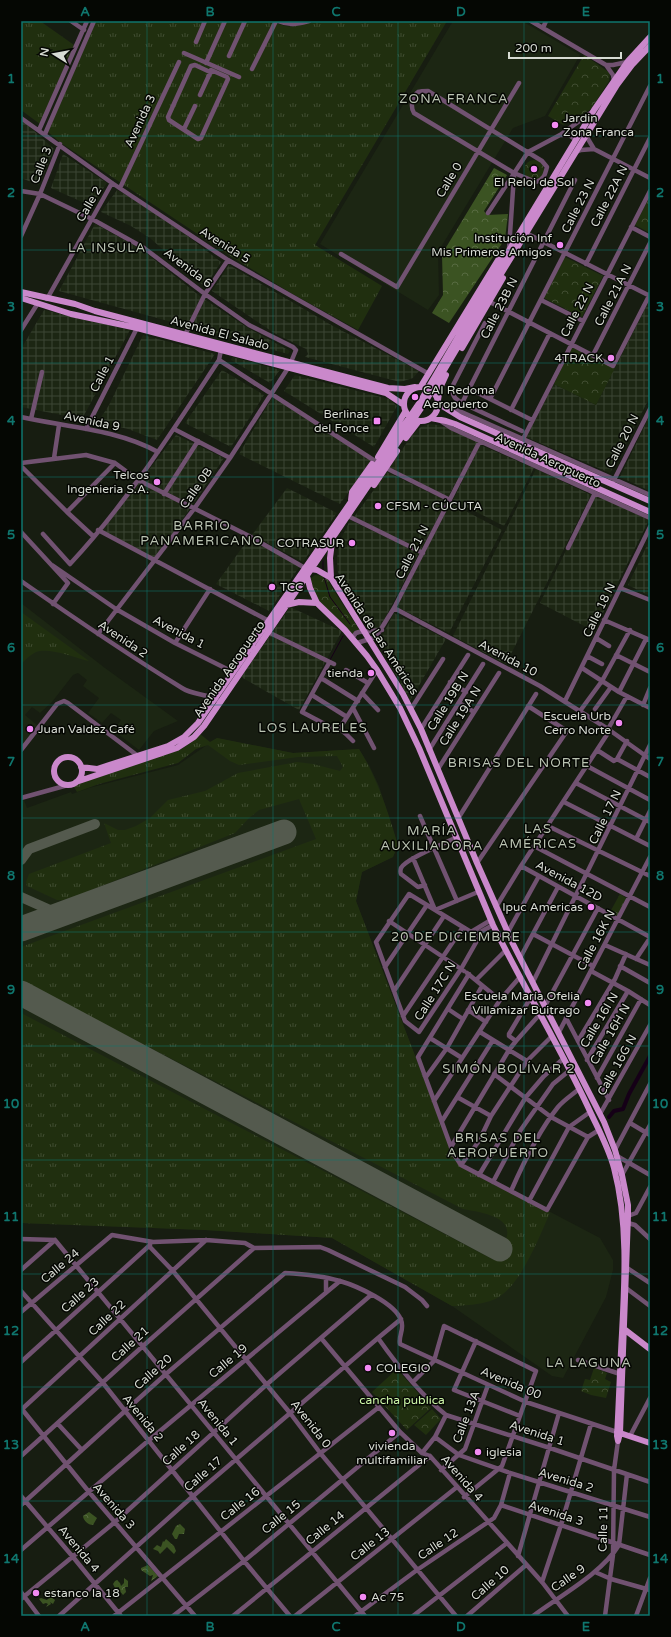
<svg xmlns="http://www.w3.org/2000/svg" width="671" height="1637" font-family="'Varela Round',sans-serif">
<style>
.built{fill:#1c2613}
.industrial{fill:url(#industrial-grid)}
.grass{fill:url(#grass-tufts)}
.forest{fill:url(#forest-crowns)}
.park{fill:url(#park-crowns)}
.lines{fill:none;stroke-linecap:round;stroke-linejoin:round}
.stream{stroke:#150017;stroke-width:1}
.canal{stroke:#150017;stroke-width:4}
.taxiway{stroke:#545a4e;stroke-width:10}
.runway{stroke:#545a4e;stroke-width:25}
.minor{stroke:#715271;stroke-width:4.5}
.major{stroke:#ca88cb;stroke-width:6}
.grid{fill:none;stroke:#0f766e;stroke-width:1;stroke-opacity:0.55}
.poi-dot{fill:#f28af3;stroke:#050703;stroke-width:1.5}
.labels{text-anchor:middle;stroke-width:3;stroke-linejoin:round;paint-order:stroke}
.poi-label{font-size:12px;fill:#d7dbd3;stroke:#050703;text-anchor:start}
.street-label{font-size:12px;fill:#d7dbd3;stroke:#050703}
.park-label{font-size:12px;fill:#cbf4a6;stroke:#050703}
.neighbourhood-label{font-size:13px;letter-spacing:1px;fill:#bac3b2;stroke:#050703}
.neatline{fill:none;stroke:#0f766e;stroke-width:1.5}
.grid-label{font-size:13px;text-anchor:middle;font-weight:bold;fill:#0f766e}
</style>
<defs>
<pattern id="industrial-grid" width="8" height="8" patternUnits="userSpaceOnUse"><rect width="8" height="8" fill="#1c2613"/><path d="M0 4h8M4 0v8" fill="none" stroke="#3c4534"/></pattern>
<pattern id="grass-tufts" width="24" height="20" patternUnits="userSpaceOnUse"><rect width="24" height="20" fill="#202f0f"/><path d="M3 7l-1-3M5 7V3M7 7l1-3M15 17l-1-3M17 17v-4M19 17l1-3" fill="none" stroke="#404d31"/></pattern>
<pattern id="forest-crowns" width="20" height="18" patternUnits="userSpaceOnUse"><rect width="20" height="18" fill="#3b5322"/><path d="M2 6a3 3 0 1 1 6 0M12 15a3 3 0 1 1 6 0" fill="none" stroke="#576b41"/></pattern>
<pattern id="park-crowns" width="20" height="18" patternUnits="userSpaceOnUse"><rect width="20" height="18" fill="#202f0f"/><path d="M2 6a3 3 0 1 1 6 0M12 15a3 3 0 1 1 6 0" fill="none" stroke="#404d31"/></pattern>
</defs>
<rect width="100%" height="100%" fill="#171d11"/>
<!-- built -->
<path class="built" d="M453,21H522L580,55L545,116L513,128L438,252L439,295L428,310L320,244Z
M21,603L105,668L178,721L154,731L139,750L118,734L114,730L121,720L111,713L102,723L88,713L99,698L83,686L87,680L78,673L73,675L52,702L40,713L32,707L25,715L38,726L21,747Z
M217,738L293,753L359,749L369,765L379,786L399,849L395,852L393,857L362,872L356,901L443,1129L461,1165L600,1238L613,1260V1270L606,1297L563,1378L552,1376L452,1306L332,1238L205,1230L21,1223V801L24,800L27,808L71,792L72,794L89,788L178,765Z"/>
<!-- industrial -->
<path class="industrial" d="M21,119L54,149L39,185L21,178Z
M63,154L107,183L91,206L51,188Z
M117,190L155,211L221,262L205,287L150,238L131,226L101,212Z
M95,224L141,249L201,297L248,328L290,351L288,354L59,291Z
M229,265L333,326L419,371L413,378L400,382L305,357L308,354L306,349L274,333L212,291Z
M649,301L650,397L610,473L526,437L554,384L596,405Z
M44,310L130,330L82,419L21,407V349Z
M143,335L215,354L157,440L128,429L98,422L109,405Z
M232,357L280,370L270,383L231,360Z
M222,370L264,395L231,447L185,423Z
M295,375L389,399L397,406L374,447L284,391Z
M273,396L371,460L340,504L239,454Z
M650,415V491L620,477Z
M429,424L438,425L448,428L478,442L448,497L389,468L413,434L421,427Z
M176,435L224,458L155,560L102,530Z
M480,445L534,468L504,526L453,500Z
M536,469L591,495L506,664L453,636Z
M387,472L447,501L421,550L354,517Z
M287,488L337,513L303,562L252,535Z
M594,494L649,520L594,631L540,603Z
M450,503L502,530L449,633L397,607Z
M350,520L419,553L375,637L341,584L338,573L337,561L338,549L343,535Z
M249,538L300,566L269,611L216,584Z
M650,539V596L628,585Z
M290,607L342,631L299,710L241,677Z
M394,613L446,639L410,701L382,648L380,640Z"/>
<!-- grass -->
<path class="grass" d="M21,21H40L74,45L40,124L21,110Z
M96,21H271C297,33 299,22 321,21C363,20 405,21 447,21L315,245L382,286L358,330L291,293L232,257L61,143L48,132Z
M21,612L89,661C76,658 49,647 36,652C30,655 26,659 21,664Z
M200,734L210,742L217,738L293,753L359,749C378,780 389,814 399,849L395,852L393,857L362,872L356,901L443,1129L461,1165L550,1213C539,1237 521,1285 497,1298C487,1304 464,1306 452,1306L332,1238L205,1230L21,1223V1013L494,1260C497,1255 506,1241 507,1236C511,1215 477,1212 463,1209L21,981V947L316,839L299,799L259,810L249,818L235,833L66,900H57L27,886L26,882L29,874L111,843L104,823L118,830H125L136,826L150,818L168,800L205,791L238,773L297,762L313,764L340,771L343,767L337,756L298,757L239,765L230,761L208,745L196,749L178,763L99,784L77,792L74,787L80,781L180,750L192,742Z"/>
<!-- forest -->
<path class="forest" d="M494,168L507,175L484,211L487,215L508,214L505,239L449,323L432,313L443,295L442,254Z
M89,1512L97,1518L93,1525C88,1525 83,1520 83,1516Z
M180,1524L185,1529L184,1534H179L177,1539H175L172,1534L176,1526Z
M166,1539L174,1546L176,1551L174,1554L167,1547L160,1554L158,1551L153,1549L157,1545L161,1547L163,1541L164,1542Z
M148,1565L158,1576L151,1581L153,1575L150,1576L141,1570V1568Z
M124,1578L128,1581V1587H125L126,1592L123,1595L119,1590V1587L115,1588L113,1584L115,1581L117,1580L120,1583L121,1586L124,1583Z
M54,1589L57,1596L52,1597L55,1600L53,1604L50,1602L51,1604L46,1607L48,1604L46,1603L43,1604L39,1599L41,1598L47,1600L51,1595L49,1592Z"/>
<!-- park -->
<path class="park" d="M584,55L610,73L609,81L591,109L563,125L548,116Z
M524 170a10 10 0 1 1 20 0a10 10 0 1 1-20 0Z
M650,196V233L635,225Z
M565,257L603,276L582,317L544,298Z
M572,347L615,368L596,405L554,384Z
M315,575L322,576L328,580L334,591L360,631L353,634L348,632C331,616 314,603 310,579Z
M620,894L626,898L617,917L610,912Z
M594,1368L607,1373L605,1379L611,1382L606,1398L591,1395L581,1391L585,1379L590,1380Z
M397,1369L431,1408L407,1430L372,1392Z
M432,1409L441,1419L426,1435L414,1425Z"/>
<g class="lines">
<!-- stream -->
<path class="stream" d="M323,571V561
M324,577L330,597L350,624
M330,660L343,636"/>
<!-- canal -->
<path class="canal" d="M609,1117L614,1111L623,1109L629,1094L650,1056"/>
<!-- taxiway -->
<path class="taxiway" d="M21,860L29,849L95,824
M21,897L50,910L64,914
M45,908L50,915L46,920"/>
<!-- runway -->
<path class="runway" d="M21,929L284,832
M21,993L500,1249"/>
<!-- minor -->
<path class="minor" d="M71,21L84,30
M278,21C290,26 297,24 309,21
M531,21L606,65L613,75L614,81
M543,28L546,21
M196,42L205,21
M184,53L239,77
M229,56L245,21
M206,63L225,21
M606,65H613L627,62
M252,69L276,21
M210,72L195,65L191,66L168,117L169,120L198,139L201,138L228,79L227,77L211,70
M428,91L542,161L547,167C545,175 544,179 536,182L514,173L414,113C410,107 412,96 418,92C421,91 425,91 428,91Z
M200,95L211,71
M21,118L112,183L228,260L429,374
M184,129L195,106
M39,130L87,21
M587,133L588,139L594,149
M45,134L94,21
M560,135H569L576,140
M576,152L581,150L594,149L650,178
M120,188L179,62
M21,191L40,194L92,219L144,248L205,294L249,325L293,347L296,350L291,362
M488,213L528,152L560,135L592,112
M631,227L650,237
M526,233L650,296
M21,236L40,194L60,144
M509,249L514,175
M341,254L397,287L519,83
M586,264L650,138
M47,299L112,183
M541,300L583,321
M490,302L613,366L650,294
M485,323L452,387C452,396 455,399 462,403L522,431
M21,330L38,303
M185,335L205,294L228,260
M593,355L650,243
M219,360L375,461
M470,389L532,420
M490,399L650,86
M462,403L575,180
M449,409L457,410L650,495
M511,410L550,333
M21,417C66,427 116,429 158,452
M31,419L42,372
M439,420L451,428L650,518
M86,429L137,328
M174,429L230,458
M523,439L650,191
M54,458L59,425
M21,463L86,455L115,463L138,480L249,536L305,568
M21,466L67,512L93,536
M386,468L450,500
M614,480L650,409
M164,494L198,441
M67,512L115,463
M348,516L423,553
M98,530L269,621
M21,532L68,583L53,604
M43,534L70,564C127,503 173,430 219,360L221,350
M568,548L595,493
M52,565L116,609L175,643L233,672
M21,581C74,618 127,654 182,688C193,695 207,694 217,700
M620,588L650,600
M394,608L540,686L608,729L650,759
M604,620L650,640
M268,632L334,664
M98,634L194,509L230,458L288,368
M352,638L356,633L359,632L382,630
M596,638L609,646
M175,643L210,589
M357,643L376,637L394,608L480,441
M616,655L650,672
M587,656L602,664
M329,663L302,712L338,731L377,670
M582,668L619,692L650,708
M346,670L368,683
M321,678L358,701
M450,682L466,692
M619,692L646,639
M362,693L378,710
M312,695L347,717
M565,701L650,527
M459,703L474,712
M643,705L650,688
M353,708L374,748
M411,709L443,659
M595,709L611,687
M580,711L602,681L630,630
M340,729L346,734L353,741
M421,729L468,655
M608,729L627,696
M21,750L57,704L64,701L68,703L138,756
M429,750L483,664
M597,750L614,761L617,759L627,741
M617,759L650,777
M587,766L650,800
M438,769L499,673
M576,783L650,822
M21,798L68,785
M564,802L650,846
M420,816L457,901
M459,817L536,694
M548,826L650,876
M636,839L650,811
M534,846L650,907
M413,858L435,910L478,892
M477,863L567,731L528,706
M521,866L650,937
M425,885L418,887L401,874C400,872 400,871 401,868C405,859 446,843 457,837
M409,894L471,932L478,939L461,969L419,1032L405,1021L376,942Z
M496,907L521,866L610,730
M389,921L464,971
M471,932L491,920
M508,932L539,876
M533,934L593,966
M475,935L493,925
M605,945L650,965
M520,958L558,887
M636,959L650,938
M620,966L650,983
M385,967L427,905
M591,971L628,991L650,1005
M467,973L500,1000
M469,974L418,1057L451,1147L453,1153L461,1165L547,1210L588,1137L599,1130
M476,980L505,951
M533,982L650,745
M394,991L444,916
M545,1006L598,908
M448,1009L463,1019
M468,1010L486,1022
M403,1016L463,927
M566,1018L609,1100
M480,1032L527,1061
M559,1032L650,857
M430,1038L462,1058
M516,1041L509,1036V1034L531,997
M578,1041L615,979L626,954
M587,1060L628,991
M494,1074L551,1117L588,1137
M426,1077L447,1048L482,986
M597,1078L641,999
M457,1097L491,1116
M434,1101L500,1000L520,977
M600,1114L650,1025
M442,1121L493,1040
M630,1123L650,1135
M451,1147L509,1050L516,1041L540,1014
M615,1150L650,1084
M617,1156L650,1175
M461,1165L479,1141L491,1116L527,1061L552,1036
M479,1175L526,1097L544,1076L564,1058
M622,1175L650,1125
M493,1182L520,1131L553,1084L570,1070
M511,1191C522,1166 541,1128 558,1107C564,1100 572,1095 579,1089
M529,1201L569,1127L590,1112
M628,1216L636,1213L650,1187
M628,1223L635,1225L650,1239
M21,1239L55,1240
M55,1240L365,1616
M149,1246L173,1271L196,1299L290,1413L321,1454L456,1616
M627,1268L650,1283
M21,1270L55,1240
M326,1279V1292
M626,1288L650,1306
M21,1291L103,1383L244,1561L290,1616
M21,1312L112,1235L153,1242L206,1240L245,1243L254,1248L320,1247L328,1250L405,1287L422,1300L427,1306
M321,1338L400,1432L422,1453L430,1456L542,1582L568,1616
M378,1338C397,1365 420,1394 446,1415L550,1448L650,1482
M476,1341L454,1390L520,1416
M578,1360L620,1374
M21,1362L150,1245
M413,1382L434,1361L444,1326L536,1371L502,1466L464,1497
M21,1408L89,1492L195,1616
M21,1410L206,1240
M58,1424L81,1449
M630,1436L650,1398
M435,1437L459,1455L510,1473L650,1517
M422,1453L435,1437L446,1415
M21,1456L143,1346L254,1248
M441,1470L465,1449L488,1385
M21,1496L73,1557L121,1616
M21,1505L166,1374L285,1273C302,1274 323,1276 340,1281C357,1286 395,1303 401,1320C405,1329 398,1336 400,1344L526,1402L617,1432
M501,1505L650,1555
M21,1550L148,1441L340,1281
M518,1556L559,1413
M595,1572L611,1579L650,1590
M542,1582L561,1525L591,1424
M21,1592L39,1616
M21,1599L115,1522L266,1385L371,1295
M59,1616L192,1497L378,1338L401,1319
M114,1616L379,1407
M173,1616L244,1561L400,1432
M233,1616L430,1456
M295,1616L457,1487
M355,1616L417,1570L494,1518L501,1505L510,1473
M413,1616L507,1543
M467,1616L526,1565
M533,1616C561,1595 601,1574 619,1545L627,1474
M605,1616L613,1555L614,1470L618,1441
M636,1616L650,1578"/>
<!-- major -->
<path class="major" d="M21,292L75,304L95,311L388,388L405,389L415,387
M21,298L71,314L137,328L386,393L404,405
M462,348L503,278
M421,386L498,260L505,254
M404 404a17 17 0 1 1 34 0a17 17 0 1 1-34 0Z
M438,400L440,388L446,375
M439,404L460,417L650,501
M431,418L446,421L455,424L650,512
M406,438L419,421
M378,457L405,412
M374,485L397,451
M351,500L352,492L372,464
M305,568L317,570L331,578L403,694L421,729L477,863L513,944L604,1122L615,1150L622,1175L628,1205V1216L620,1433L618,1441L617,1436C619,1401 620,1367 622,1333C625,1279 628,1221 614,1168C608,1146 597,1127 588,1107C559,1045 523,986 493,925L419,748L400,708L377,670L367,656L345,630L317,603L310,588Z
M331,578L330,558L332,542
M286,605L299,602L317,603
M54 771a14 14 0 1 1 28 0a14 14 0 1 1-28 0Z
M81,767L97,769L168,746L184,737L198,723L420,402L496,272L594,110L628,61L650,37
M76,782L177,748L194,737L204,726L424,404L501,274L617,85L632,65L650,46
M624,1329L650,1349
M617,1432L650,1443"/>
</g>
<!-- grid -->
<path class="grid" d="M147,21V1616M273,21V1616M398,21V1616M524,21V1616M21,136H650M21,250H650M21,363H650M21,477H650M21,591H650M21,705H650M21,818H650M21,932H650M21,1046H650M21,1160H650M21,1274H650M21,1387H650M21,1501H650"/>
<!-- markers -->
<g class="poi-dot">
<circle cx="555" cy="125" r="4"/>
<circle cx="534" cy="169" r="4"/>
<circle cx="560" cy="245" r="4"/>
<circle cx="611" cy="358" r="4"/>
<circle cx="415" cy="397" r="4"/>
<rect x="373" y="417" width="8" height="8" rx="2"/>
<circle cx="157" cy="482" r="4"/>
<circle cx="378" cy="506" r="4"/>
<circle cx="352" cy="543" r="4"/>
<circle cx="272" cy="587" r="4"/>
<circle cx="371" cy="673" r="4"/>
<circle cx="619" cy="723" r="4"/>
<circle cx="30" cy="729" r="4"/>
<circle cx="591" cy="907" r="4"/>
<circle cx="588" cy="1003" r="4"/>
<circle cx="368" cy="1368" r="4"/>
<circle cx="392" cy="1433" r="4"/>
<circle cx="478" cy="1452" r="4"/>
<circle cx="36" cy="1593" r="4"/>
<circle cx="363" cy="1597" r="4"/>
</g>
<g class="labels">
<!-- poi labels -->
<g class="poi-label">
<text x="563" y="122">Jardin<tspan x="563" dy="14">Zona Franca</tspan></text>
<text x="534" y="186" text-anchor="middle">El Reloj de Sol</text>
<text x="552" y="242" text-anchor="end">Institución Inf<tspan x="552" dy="14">Mis Primeros Amigos</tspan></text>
<text x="603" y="362" text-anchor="end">4TRACK</text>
<text x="423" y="394">CAI Redoma<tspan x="423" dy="14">Aeropuerto</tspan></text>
<text x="369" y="418" text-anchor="end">Berlinas<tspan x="369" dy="14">del Fonce</tspan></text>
<text x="149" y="479" text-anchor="end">Telcos<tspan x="149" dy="14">Ingenieria S.A.</tspan></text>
<text x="386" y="510">CFSM - CÚCUTA</text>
<text x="344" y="547" text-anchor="end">COTRASUR</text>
<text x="280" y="591">TCC</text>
<text x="363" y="677" text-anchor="end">tienda</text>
<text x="611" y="720" text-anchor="end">Escuela Urb<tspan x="611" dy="14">Cerro Norte</tspan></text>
<text x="38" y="733">Juan Valdez Café</text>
<text x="583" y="911" text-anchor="end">Ipuc Americas</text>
<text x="580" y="1000" text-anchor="end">Escuela María Ofelia<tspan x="580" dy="14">Villamizar Buitrago</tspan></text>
<text x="376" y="1372">COLEGIO</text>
<text x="392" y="1450" text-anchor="middle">vivienda<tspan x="392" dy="14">multifamiliar</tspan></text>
<text x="486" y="1456">iglesia</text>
<text x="44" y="1597">estanco la 18</text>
<text x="371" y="1601">Ac 75</text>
</g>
<!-- street labels -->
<g class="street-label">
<text transform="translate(140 121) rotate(-65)" y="4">Avenida 3</text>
<text transform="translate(41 165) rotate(-69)" y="4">Calle 3</text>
<text transform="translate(449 180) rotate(-59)" y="4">Calle 0</text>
<text transform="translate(609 196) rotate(-63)" y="4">Calle 22A N</text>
<text transform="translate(89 204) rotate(-60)" y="4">Calle 2</text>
<text transform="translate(578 206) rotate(-63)" y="4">Calle 23 N</text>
<text transform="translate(225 245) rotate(32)" y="4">Avenida 5</text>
<text transform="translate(188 268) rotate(37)" y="4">Avenida 6</text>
<text transform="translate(613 295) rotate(-63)" y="4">Calle 21A N</text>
<text transform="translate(499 308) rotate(-63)" y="4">Calle 23B N</text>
<text transform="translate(577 310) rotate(-63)" y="4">Calle 22 N</text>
<text transform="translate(220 333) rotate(15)" y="4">Avenida El Salado</text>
<text transform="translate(102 374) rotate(-63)" y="4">Calle 1</text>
<text transform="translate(92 421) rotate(12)" y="4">Avenida 9</text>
<text transform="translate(622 441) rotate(-63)" y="4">Calle 20 N</text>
<text transform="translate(548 460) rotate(25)" y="4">Avenida Aeropuerto</text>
<text transform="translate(196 488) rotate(-55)" y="4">Calle 0B</text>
<text transform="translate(412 552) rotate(-63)" y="4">Calle 21 N</text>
<text transform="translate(599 610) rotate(-64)" y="4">Calle 18 N</text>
<text transform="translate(179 632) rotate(28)" y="4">Avenida 1</text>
<text transform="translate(377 634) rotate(57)" y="4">Avenida de Las Américas</text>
<text transform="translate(123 639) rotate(34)" y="4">Avenida 2</text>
<text transform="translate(508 658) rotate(28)" y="4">Avenida 10</text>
<text transform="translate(229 669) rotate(-55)" y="4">Avenida Aeropuerto</text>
<text transform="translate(448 701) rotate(-58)" y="4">Calle 19B N</text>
<text transform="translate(460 716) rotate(-58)" y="4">Calle 19A N</text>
<text transform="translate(605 817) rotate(-64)" y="4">Calle 17 N</text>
<text transform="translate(569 881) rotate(28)" y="4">Avenida 12D</text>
<text transform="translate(596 940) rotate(-62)" y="4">Calle 16K N</text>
<text transform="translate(435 991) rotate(-58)" y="4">Calle 17C N</text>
<text transform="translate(599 1020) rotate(-59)" y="4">Calle 16I N</text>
<text transform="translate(610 1034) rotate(-60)" y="4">Calle 16H N</text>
<text transform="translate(617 1065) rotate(-61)" y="4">Calle 16G N</text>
<text transform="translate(60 1266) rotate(-40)" y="4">Calle 24</text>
<text transform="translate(80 1295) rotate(-42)" y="4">Calle 23</text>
<text transform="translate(107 1318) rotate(-43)" y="4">Calle 22</text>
<text transform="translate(130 1344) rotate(-42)" y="4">Calle 21</text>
<text transform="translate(228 1361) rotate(-40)" y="4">Calle 19</text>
<text transform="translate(153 1372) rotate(-42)" y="4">Calle 20</text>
<text transform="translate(511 1383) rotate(23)" y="4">Avenida 00</text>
<text transform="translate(466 1417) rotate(-69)" y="4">Calle 13A</text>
<text transform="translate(143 1418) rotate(51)" y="4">Avenida 2</text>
<text transform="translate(218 1422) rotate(51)" y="4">Avenida 1</text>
<text transform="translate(311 1424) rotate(52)" y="4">Avenida 0</text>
<text transform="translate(537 1433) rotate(18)" y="4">Avenida 1</text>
<text transform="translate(181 1448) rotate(-42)" y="4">Calle 18</text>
<text transform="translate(203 1474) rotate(-41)" y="4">Calle 17</text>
<text transform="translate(462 1478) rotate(49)" y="4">Avenida 4</text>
<text transform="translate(566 1480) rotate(17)" y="4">Avenida 2</text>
<text transform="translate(240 1504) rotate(-38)" y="4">Calle 16</text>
<text transform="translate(114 1506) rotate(49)" y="4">Avenida 3</text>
<text transform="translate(556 1513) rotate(18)" y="4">Avenida 3</text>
<text transform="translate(281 1517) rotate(-39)" y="4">Calle 15</text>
<text transform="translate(325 1528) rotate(-39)" y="4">Calle 14</text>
<text transform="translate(603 1529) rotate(-89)" y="4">Calle 11</text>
<text transform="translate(370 1544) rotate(-38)" y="4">Calle 13</text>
<text transform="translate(438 1544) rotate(-34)" y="4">Calle 12</text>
<text transform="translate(79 1549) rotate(50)" y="4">Avenida 4</text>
<text transform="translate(568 1578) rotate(-35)" y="4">Calle 9</text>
<text transform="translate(490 1583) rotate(-41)" y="4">Calle 10</text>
</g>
<!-- park labels -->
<g class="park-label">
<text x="402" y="1404">cancha publica</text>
</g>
<!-- neighbourhood labels -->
<g class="neighbourhood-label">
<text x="454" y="103">ZONA FRANCA</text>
<text x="107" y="252">LA INSULA</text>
<text x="202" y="530">BARRIO<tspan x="202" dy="15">PANAMERICANO</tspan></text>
<text x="313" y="732">LOS LAURELES</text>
<text x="519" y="767">BRISAS DEL NORTE</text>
<text x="538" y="833">LAS<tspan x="538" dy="15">AMÉRICAS</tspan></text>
<text x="432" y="835">MARÍA<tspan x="432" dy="15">AUXILIADORA</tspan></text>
<text x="456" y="941">20 DE DICIEMBRE</text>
<text x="509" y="1073">SIMÓN BOLÍVAR 2</text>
<text x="498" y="1142">BRISAS DEL<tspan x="498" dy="15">AEROPUERTO</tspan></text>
<text x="589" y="1367">LA LAGUNA</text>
</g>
</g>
<!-- border -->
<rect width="671" height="1637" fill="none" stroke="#050703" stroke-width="44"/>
<!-- north arrow -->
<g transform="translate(54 54) rotate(281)" stroke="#050703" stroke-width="3" paint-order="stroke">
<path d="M0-3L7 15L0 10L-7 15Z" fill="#d7dbd3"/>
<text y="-6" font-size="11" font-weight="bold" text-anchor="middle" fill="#d7dbd3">N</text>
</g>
<!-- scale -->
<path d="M509 52v6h112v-6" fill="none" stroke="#d7dbd3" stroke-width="2"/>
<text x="515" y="52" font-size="12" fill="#d7dbd3" stroke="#050703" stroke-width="3" paint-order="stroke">200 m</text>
<rect x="22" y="22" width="627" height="1593" class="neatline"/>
<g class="grid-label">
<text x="85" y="16">A</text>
<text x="210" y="16">B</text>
<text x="336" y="16">C</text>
<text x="461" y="16">D</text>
<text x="586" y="16">E</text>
<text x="11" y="83">1</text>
<text x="660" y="83">1</text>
<text x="11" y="197">2</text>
<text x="660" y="197">2</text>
<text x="11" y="311">3</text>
<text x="660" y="311">3</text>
<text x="11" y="425">4</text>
<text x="660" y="425">4</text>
<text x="11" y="539">5</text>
<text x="660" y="539">5</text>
<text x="11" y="652">6</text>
<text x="660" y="652">6</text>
<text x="11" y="766">7</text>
<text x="660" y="766">7</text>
<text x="11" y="880">8</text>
<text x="660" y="880">8</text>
<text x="11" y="994">9</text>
<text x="660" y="994">9</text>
<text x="11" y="1108">10</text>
<text x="660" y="1108">10</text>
<text x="11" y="1221">11</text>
<text x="660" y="1221">11</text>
<text x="11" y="1335">12</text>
<text x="660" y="1335">12</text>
<text x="11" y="1449">13</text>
<text x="660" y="1449">13</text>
<text x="11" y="1563">14</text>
<text x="660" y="1563">14</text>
<text x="85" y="1631">A</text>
<text x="210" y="1631">B</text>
<text x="336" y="1631">C</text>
<text x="461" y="1631">D</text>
<text x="586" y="1631">E</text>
</g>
</svg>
